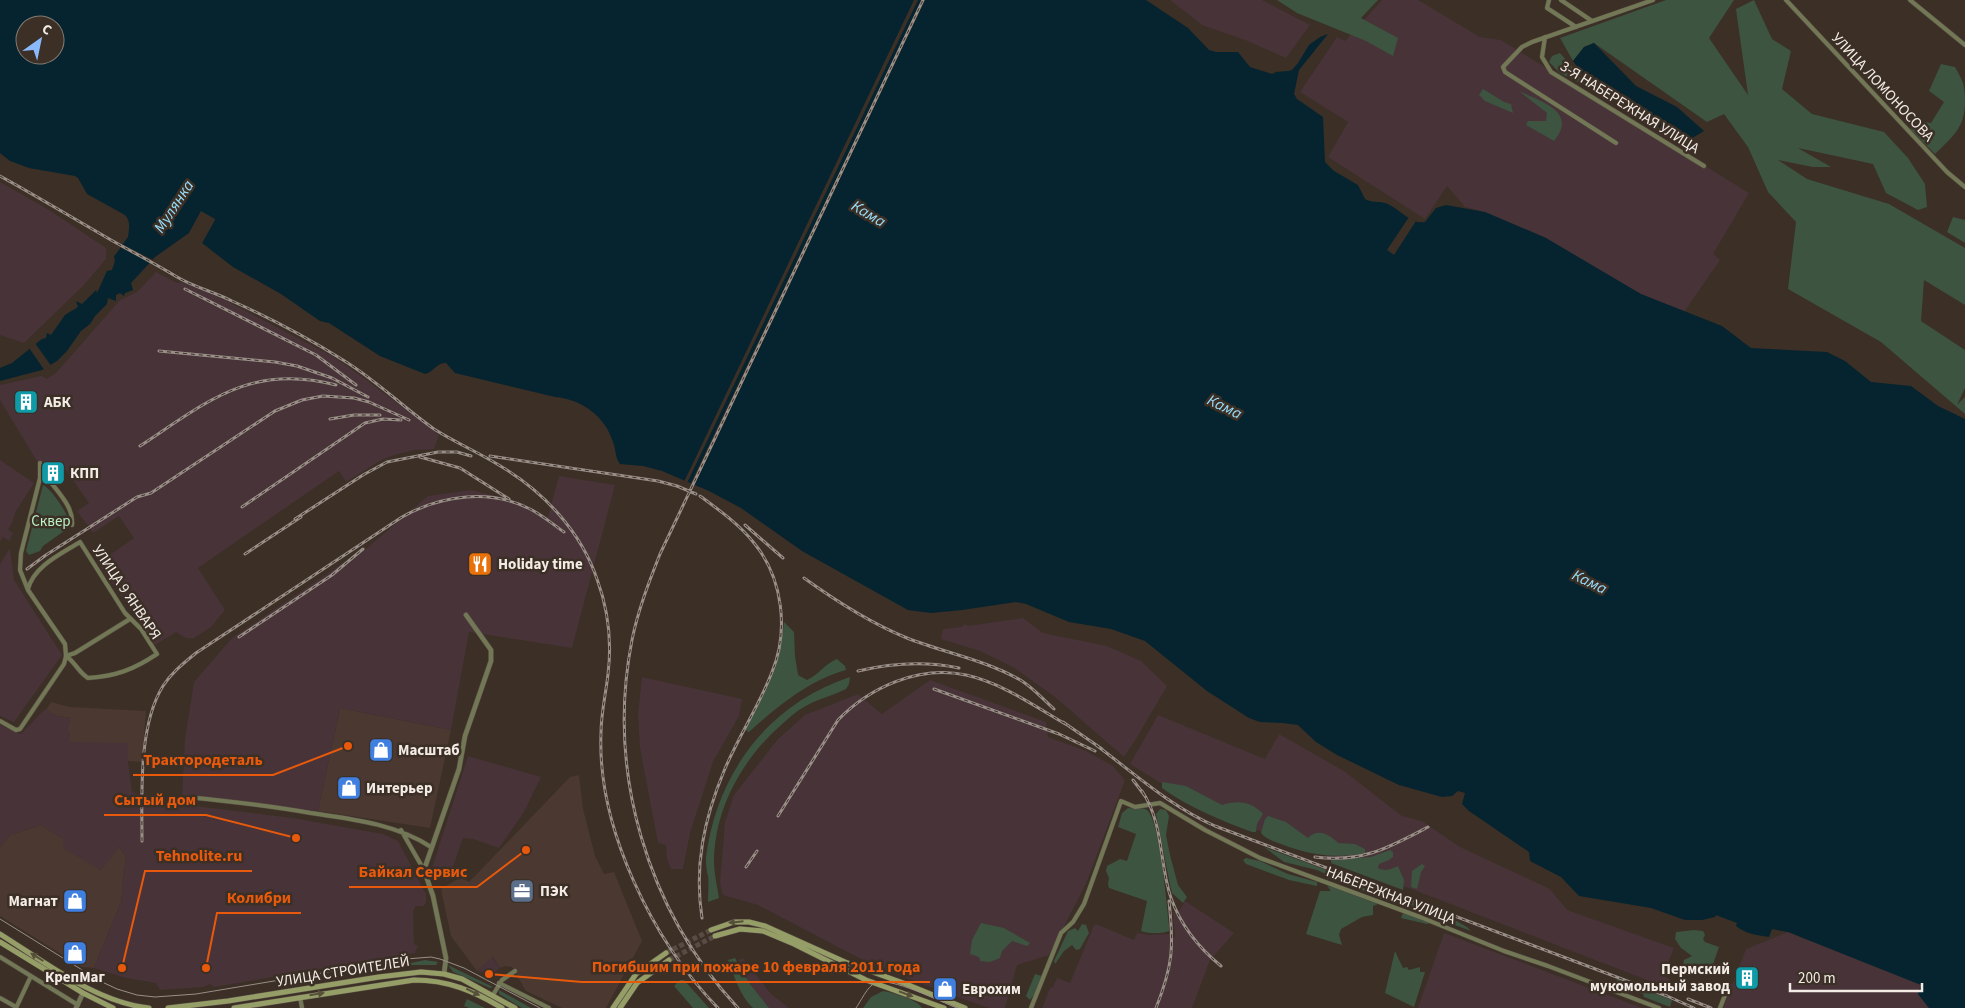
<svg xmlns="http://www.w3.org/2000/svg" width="1965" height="1008" font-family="'Source Sans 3',sans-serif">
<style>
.commercial{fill:#4a3831}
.industrial{fill:#473338}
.green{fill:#3c5440}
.water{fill:#05242f;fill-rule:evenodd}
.pier{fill:#3b2f26}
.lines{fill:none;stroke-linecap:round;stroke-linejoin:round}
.secondary-tunnel{stroke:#574b43;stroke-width:5;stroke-dasharray:5 2.5;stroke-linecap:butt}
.minor-casing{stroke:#584d45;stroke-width:5}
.tertiary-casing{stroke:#584d45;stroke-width:5.5}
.secondary-casing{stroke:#584d45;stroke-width:6}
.minor{stroke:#727755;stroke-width:4}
.tertiary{stroke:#727755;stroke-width:4.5}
.secondary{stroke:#969e67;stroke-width:5}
.tram{stroke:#998f88;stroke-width:1}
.rail-casing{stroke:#998f88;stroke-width:3}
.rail{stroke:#3b2f26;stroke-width:1;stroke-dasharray:4;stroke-linecap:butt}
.oneway{fill:#56503a}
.labels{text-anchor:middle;stroke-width:5;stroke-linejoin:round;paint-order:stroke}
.street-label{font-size:15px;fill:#f3ece6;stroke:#3b2f26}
.poi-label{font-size:15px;font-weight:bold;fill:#f3ece6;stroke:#3b2f26;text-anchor:start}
.park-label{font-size:15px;fill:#bbf1c3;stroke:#3b2f26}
.water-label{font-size:16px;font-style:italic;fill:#97defc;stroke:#3b2f26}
.leader{fill:none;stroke:#e8590c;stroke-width:2}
.callout-dot{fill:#e8590c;stroke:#3b2f26;stroke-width:2}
.callout-label{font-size:16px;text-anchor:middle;font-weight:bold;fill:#e8590c;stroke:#3b2f26;stroke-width:5;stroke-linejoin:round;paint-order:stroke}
</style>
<rect width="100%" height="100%" fill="#3b2f26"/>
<!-- commercial -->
<path class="commercial" d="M51,702L70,707L146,711L142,762L128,761L69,742L70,734L67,732L70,718L57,716L46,710Z
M340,708L451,730L430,828L318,811Z
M579,775L583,809L595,856L604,874L614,872L642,941L606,1008H562L526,991L512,967L505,966L500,968L493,957L477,971L451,936L441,889L461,877L469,882L570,777Z
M41,825L64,839L100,870L119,847L126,856L121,902L94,968L82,967L0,916V847L10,835Z"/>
<!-- industrial -->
<path class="industrial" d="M1170,0H1262L1310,25L1286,58L1245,40L1202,25Z
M1382,0H1418L1480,37L1501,40L1749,193L1713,254L1720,260L1684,312L1641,294L1613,279L1546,238L1485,212L1465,207L1447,186L1425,219L1328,157L1348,122L1300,92L1337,37L1345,41Z
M0,182L49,210L106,248V259L83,286L24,343L0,335Z
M156,272L177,283L182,282L223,299L332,356L360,375L439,435L434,449L415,450L394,455L381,460L346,482L339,471L198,568L225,610L211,627L194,638H186L176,632L155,645L98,563L134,538L119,516L93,533L77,511L89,503L65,469L54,476L44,462L38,463L0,400V385L41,376L47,379L56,373L120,300L137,292Z
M0,460L34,483L16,511L12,523L8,530L13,533L9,541L3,537L0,542Z
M559,476L615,485L572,648L469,632L451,730L340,708L318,811L182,795L185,739L194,682L232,638L343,563L346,566L428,496L471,490L523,503L548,517Z
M10,548L14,580L62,655L14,722L0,716V564Z
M1023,618L1043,633L1107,646L1141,661L1167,686L1136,739L1124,757L1055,697L1013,667L980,651L941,639L943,629L961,627L965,624L968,626Z
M642,677L742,699L739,716L713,762L690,833L683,869H671L667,859L666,845L658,843L640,748L638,714Z
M930,680L1046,722L1048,737L1086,751L1113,766L1125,780L1086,884L1049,955L1017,965L1005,1008H990L983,1006L876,967L758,905L723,895L720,883L725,822L734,795L778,739L805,715L858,694L882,714Z
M45,709L57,716L70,718L68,732L70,735V742L128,743V762L132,792L155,799L196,806L293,818L383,834L398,841L426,894V903L423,906H415V909L413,910L414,944L418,946L415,953L214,987L210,984L203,987L160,990L156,983L126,978L94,968L121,902L126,856L119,847L101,870L63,848V839L41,825L10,835L0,847V725L21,734Z
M1158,715L1265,759L1279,734L1344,771L1402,816L1422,821L1460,847L1550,889L1567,910L1674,948L1663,975L1678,986V992L1414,890L1326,859V855L1226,819L1180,795L1130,764Z
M468,756L541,777L524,812L499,848L473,839L463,838L448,881L430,874Z
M1185,901L1234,933L1210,960L1192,1008H1042L1050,988L1053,987L1057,978L1070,983L1094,925L1096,924L1134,940L1137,933L1149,935L1170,934L1171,936L1175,937L1173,912L1180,910Z
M1788,932L1922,985L1918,994L1929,1008H1723L1746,949Z
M1444,933L1642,1008H1418Z
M492,957L500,968L491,976L488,973L477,971Z
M743,958L771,994L789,1008H764L739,964V960Z"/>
<!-- green -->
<path class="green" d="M1277,0H1378L1361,18L1398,38L1393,56L1366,41L1297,13Z
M1666,0H1734L1709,38L1748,95L1736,9L1754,0L1772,39L1791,51L1782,89L1812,114L1884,132L1908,158L1925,184L1927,207L1918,210L1886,193L1873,164L1798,148L1831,167H1813L1778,160L1807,179L1889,204L1965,248V305L1924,280L1921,321L1965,350V388L1957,405L1965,397V414L1881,342L1788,289L1796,222L1768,192L1748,147L1724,114L1707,122L1594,43L1584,47L1573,61L1560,38Z
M1560,53L1576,71L1584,85L1560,73L1549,62L1552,56Z
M1941,64L1955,67C1963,81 1965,85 1965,101C1965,128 1953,136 1935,154L1910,129L1918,121L1931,123L1944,102L1929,91Z
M1483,89L1504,102L1511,104L1513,113L1485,101L1479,95Z
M1519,91C1542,102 1578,112 1554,141L1526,125L1528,121H1546L1547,113Z
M1953,217L1965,220V243L1947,232Z
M43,485C51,488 69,515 70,524L67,529L43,546L40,551L29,555L26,551Z
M784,622L794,632L795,656L798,675L807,680C819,675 824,664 837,659L845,666L846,670C809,680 777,707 749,732L745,730C763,691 780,666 784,622Z
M850,677L849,684L846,689C832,696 817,699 804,707C795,712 788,719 780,726C742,760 715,808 714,860C714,873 717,885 719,898L708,902C708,896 709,880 708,876C706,870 706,864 706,857C717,773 768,704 850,677Z
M1162,782L1186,786L1222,805C1238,800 1251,801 1263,814L1257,824L1256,832H1252C1220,820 1190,808 1162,788Z
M1128,808C1133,809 1143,807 1147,810C1160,821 1167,905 1169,925V931C1161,934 1149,934 1141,931L1147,901L1109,888L1108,884L1109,878L1106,871L1107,866L1120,859L1127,861L1136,834L1118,827L1122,813Z
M1160,809L1166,810L1169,816L1166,835L1170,855L1178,885L1187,897L1183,903L1172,893L1170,885L1156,814Z
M1268,816L1286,822L1308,838C1318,828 1329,834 1338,843L1355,844L1365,849V853C1336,859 1309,855 1281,844C1274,841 1267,840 1261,833L1265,819Z
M1264,847L1397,896L1398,898L1393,902L1384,900L1317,870L1284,862Z
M1390,850L1393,852V857L1389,860L1379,864L1378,868C1386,872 1391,869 1398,866L1404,880L1403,890L1331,863V860L1371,857Z
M1246,858L1260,861L1288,874L1317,882V886L1289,880L1246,864L1243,860Z
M1422,864L1425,866L1421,872L1417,889L1411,887L1412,871Z
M1327,886L1333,887L1378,904L1373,906V915L1362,917L1341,929L1339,935L1342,945L1306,934L1320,891H1331Z
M1408,900L1437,910L1467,927L1471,931L1414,910Z
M1403,913L1430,923L1427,924L1401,918Z
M981,923L1004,928L1030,943L1027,946L1012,941L1002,951L1000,958L990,962L980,961L979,957L970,954L972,940Z
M1082,924L1086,925L1089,933L1080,949L1076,950L1072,945L1064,951L1055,964L1054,961L1068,931L1075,928L1078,931Z
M1694,930L1703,931L1705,935L1703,939L1705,942L1719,947L1711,970C1702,969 1690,972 1683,965L1684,960L1692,956L1681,948L1675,939L1676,932Z
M1395,951L1403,968L1407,967L1409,970L1420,967V972H1425L1414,1007L1385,993Z
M735,958L750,984L769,1008H753C740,996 734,976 728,960Z
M425,960L438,962L436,965H401Z
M448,965L493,987L490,988L453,972Z
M1035,974L1042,976L1037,991L1030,1000L1026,996Z
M1617,979L1672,1000L1670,1007L1644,997L1643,994L1630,990L1628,992L1615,988Z
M680,980H684L709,1008H693L674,986Z
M499,990L531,1008H522L499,994Z
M883,991C892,992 918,1000 922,1008H863L871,997Z
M467,999L485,1008H469L464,1006Z"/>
<!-- water -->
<path class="water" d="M0,0H1146L1188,28L1209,50L1216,52H1238L1250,67L1272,74L1276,72L1288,71L1292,70L1298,63L1309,45L1320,37L1328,34L1299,70L1294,94L1297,99L1323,117L1325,162L1334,171L1358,185L1365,199C1372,203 1378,201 1385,203C1398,207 1411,225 1425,222L1436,208L1446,205L1485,212L1546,238L1641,294L1722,326L1751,348L1827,352L1845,361L1871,382L1911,386L1938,406L1965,419V1008H1929L1918,994L1921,985L1788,932L1772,929L1769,937C1756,935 1746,934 1736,926L1737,923L1716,915L1715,917L1702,920H1685L1651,908L1579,896L1561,877L1530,861L1529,852L1469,811L1462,804L1465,793L1458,791L1452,796L1442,797L1399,785L1337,755L1316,742L1298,725L1283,723L1260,722L1249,718L1207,691L1145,641L1111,629L1069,622L1026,604L1016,602L962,610L931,613L908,610L802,551L741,508L709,491L662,471L643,466L620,464C615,458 616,449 613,442C605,416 581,399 555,397L455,373L446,363C437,362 434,372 425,374L380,356L329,323L320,321L281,294L233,267L202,243L215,220L201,212L189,233L155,257L131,283L133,290L125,293L124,296L120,293L116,295V301L108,298L107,304L95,316L90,324L81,331L67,351L57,361L42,370L0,381V368L12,363L42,339L46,338L47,333L51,335L65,315L78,307L76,301L82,304L96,290L97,293L107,271L112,270L115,261L114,256C120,250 123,243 128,237C129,229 131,221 125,215L87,194L78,178L75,176L29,168L10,161L0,153ZM25,25H55V55H25Z
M1594,43L1636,86L1677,107L1704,131L1684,143L1589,83L1573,61L1584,47Z"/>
<!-- pier -->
<path class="pier" d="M914,0H918L687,483L684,482Z
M922,0H925L694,486L690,485Z
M201,211L215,219L202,243L200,241L212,220L202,215L191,235L189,233Z
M1409,217L1416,221L1394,255L1387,250Z
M120,243L155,261L153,264L118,246Z
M35,343L52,367L45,371L29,348Z"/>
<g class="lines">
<!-- secondary-tunnel -->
<path class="secondary-tunnel" d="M666,953L711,930
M669,960L715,936"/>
<defs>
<path id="minor" d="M1549,0L1547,8L1576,27
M1561,0L1592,21
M1786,0L1947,172L1965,187
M1910,0L1965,45
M1545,37L1542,57L1551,72L1704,166
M1616,143L1505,72L1503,67L1522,47L1532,42L1653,0
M40,478L44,477L49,480C59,493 74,508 72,525
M28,589C34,566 61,554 80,542L125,613L141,629L157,654C133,670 116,676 88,678C79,673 75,662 66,656
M66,656L75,653L130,619
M0,721L16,730L20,729L64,664L66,656L65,644L28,590L20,570L21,553L40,478V463
M186,797C228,801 270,806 311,813C352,819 396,824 431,847
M401,830L424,870
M0,957L78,1005
M499,983L549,1008
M493,995L502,980L515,971
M300,997L302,1008
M0,998L16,1007
M16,1008L31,976
M1031,1008L1061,933L1073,922L1084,904L1121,801L1135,807L1160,803L1205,830L1260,858L1420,917L1504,951L1548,966L1659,1008
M1720,1008L1729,985"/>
<path id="tertiary" d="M444,974L446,958L433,896L424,870L459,769L465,736L491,661V650L466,615
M76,1008L83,993"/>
<path id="secondary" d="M711,930L734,922H749L765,926L845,962L906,984L965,1008
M0,934C45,962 95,1002 149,1008
M715,936L740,929L763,931L794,944L866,980L944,1008
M0,942L83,993L113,1008
M168,1008L228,1001L379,977L421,972L444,974L462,979L515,1008
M234,1008L414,980C448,980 474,991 502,1008
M613,1008L636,974L666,953
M620,1008L637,983L669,960"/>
</defs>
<!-- minor casing -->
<use href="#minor" class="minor-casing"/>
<!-- tertiary casing -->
<use href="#tertiary" class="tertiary-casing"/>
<!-- secondary casing -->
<use href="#secondary" class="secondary-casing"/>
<!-- minor -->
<use href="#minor" class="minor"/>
<!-- tertiary -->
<use href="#tertiary" class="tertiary"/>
<!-- secondary -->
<use href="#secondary" class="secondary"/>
<!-- tram -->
<path class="tram" d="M0,919L100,981L117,989L137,995L155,997L196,994L406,959L431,957L440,959L464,968L540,1008
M856,1008C861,1001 867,987 875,983C890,976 941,1002 957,1008"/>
<defs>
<path id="rail" d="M0,176C33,194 66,214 99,233C124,248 151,261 177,277C194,287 214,292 232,301C270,318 308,338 343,360C376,380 403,407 434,429C456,443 480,453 502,467C544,492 581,532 597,579C608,609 612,642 608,674C606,693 601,713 601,733C597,828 653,941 718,1008
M185,289L316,355L356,385
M159,351L275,362L297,366L332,378L368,397
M330,419L354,415H380
M140,446C207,402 250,363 336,385
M490,456L658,481L677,486L696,494
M420,457L460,468L509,499
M700,496C719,510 739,524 754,543C783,578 789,631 772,672C759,706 738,737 724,771C704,819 694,866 702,918
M242,507L365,423L383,419L401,420
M295,519L363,475L387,462L438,452H457L471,456
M745,525L783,558
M245,554L301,517
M27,569L46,555L137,497L151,493L275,411L302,400L323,396L354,398L369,402L409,420
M804,578C836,601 870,623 907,638C945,653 986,660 1022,681C1034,689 1043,699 1054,709
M239,637L332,575L363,549
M858,671C892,663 925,661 959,668
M934,689L1059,734L1095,751
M1063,722L1102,749
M1096,745C1135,774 1170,806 1215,826L1667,996L1694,1008
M1133,780L1145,796
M1142,791C1164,824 1159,863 1171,898C1181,926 1199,948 1221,966
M778,816L838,720C870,687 919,665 966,675C1003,683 1037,708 1069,726
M142,841C142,795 138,726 163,686C172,672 184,663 196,653L402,517C441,495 491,488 532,510C543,516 554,525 564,532
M1315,857C1362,863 1388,848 1428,827
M746,867L757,851
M1688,999L1711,1008
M738,1008C647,910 606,772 632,640C638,610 649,582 660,554L923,0
M1156,1008C1173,965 1174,947 1169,901"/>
</defs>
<!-- rail casing -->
<use href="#rail" class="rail-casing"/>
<!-- rail -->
<use href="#rail" class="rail"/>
</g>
<!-- one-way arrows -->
<defs><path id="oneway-solid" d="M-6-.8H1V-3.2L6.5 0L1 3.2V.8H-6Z" transform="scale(1.25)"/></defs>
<g class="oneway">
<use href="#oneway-solid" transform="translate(736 922) rotate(174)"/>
<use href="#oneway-solid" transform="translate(37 957) rotate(-148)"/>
<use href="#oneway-solid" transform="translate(473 992) rotate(26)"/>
<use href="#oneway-solid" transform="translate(317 994) rotate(-9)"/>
<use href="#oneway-solid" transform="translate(906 994) rotate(20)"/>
</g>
<!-- icons -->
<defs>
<symbol id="building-square" viewBox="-11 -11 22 22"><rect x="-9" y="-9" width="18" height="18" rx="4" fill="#0f9aa8" stroke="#3b2f26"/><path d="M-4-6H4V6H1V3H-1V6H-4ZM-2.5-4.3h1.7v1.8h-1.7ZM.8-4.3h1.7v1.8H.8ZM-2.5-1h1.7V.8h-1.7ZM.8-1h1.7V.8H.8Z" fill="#fff"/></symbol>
<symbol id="restaurant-square" viewBox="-11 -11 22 22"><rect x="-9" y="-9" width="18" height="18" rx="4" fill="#e8710a" stroke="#3b2f26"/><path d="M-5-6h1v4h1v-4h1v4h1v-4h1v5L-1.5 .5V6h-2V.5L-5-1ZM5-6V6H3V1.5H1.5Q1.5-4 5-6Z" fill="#fff"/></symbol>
<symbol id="shop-square" viewBox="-11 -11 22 22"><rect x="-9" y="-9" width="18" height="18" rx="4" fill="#3f7fe0" stroke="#3b2f26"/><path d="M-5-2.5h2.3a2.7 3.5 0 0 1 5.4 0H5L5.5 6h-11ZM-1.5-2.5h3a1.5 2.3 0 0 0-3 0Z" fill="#fff"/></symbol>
<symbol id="office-square" viewBox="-11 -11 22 22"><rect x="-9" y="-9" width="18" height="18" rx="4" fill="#5c6f8a" stroke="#3b2f26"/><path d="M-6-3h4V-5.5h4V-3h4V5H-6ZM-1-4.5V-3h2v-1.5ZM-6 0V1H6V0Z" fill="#fff"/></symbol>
</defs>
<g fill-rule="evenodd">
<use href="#building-square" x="12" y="388" width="28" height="28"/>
<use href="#building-square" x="39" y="459" width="28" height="28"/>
<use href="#restaurant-square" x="466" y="550" width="28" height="28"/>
<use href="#shop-square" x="367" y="736" width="28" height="28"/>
<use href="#shop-square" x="335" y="774" width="28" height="28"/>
<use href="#office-square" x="508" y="877" width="28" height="28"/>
<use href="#shop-square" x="61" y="887" width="28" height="28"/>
<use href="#shop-square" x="61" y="939" width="28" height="28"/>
<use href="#building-square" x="1733" y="964" width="28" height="28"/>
<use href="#shop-square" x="931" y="975" width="28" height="28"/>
</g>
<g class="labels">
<!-- street labels -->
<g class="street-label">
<text transform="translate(1883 87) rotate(47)" y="5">УЛИЦА ЛОМОНОСОВА</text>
<text transform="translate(1630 107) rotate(32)" y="5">3-Я НАБЕРЕЖНАЯ УЛИЦА</text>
<text transform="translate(127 592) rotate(56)" y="5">УЛИЦА 9 ЯНВАРЯ</text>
<text transform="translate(1391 895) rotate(21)" y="5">НАБЕРЕЖНАЯ УЛИЦА</text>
<text transform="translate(343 971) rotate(-9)" y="5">УЛИЦА СТРОИТЕЛЕЙ</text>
</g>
<!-- poi labels -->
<g class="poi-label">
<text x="44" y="407">АБК</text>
<text x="70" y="478">КПП</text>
<text x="498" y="569">Holiday time</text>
<text x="398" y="755">Масштаб</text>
<text x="366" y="793">Интерьер</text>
<text x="540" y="896">ПЭК</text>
<text x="58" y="906" text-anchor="end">Магнат</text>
<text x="1730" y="974" text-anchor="end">Пермский<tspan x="1730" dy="17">мукомольный завод</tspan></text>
<text x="75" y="982" text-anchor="middle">КрепМаг</text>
<text x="962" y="994">Еврохим</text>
</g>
<!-- park labels -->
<g class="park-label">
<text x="51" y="526">Сквер</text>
</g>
<!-- water labels -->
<g class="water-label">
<text transform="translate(173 206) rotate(-57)" y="6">Мулянка</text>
<text transform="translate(869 213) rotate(31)" y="6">Кама</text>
<text transform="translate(1225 406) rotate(26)" y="6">Кама</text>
<text transform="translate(1590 581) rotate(26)" y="6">Кама</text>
</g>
</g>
<!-- callouts -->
<path class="leader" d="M348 746L273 775H133M296 838L206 815H104M122 968L145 871H252M526 850L477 887H349M206 968L217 913H301M489 974L582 982H930"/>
<g class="callout-dot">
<circle cx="348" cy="746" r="5"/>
<circle cx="296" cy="838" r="5"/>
<circle cx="122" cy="968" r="5"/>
<circle cx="526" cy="850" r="5"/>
<circle cx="206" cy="968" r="5"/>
<circle cx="489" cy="974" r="5"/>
</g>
<g class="callout-label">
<text x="203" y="765">Трактородеталь</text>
<text x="155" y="805">Сытый дом</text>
<text x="199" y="861">Tehnolite.ru</text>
<text x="413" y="877">Байкал Сервис</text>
<text x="259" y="903">Колибри</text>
<text x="756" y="972">Погибшим при пожаре 10 февраля 2011 года</text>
</g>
<!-- north arrow -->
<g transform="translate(40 40) rotate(33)"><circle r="24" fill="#3b2f26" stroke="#857b73"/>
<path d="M0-4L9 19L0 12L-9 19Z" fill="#8abafc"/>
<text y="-8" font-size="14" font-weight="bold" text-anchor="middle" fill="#f3ece6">С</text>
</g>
<!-- scale -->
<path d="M1790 983v8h132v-8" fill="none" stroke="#f3ece6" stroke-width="2.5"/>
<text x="1798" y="983" font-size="15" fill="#f3ece6" stroke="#3b2f26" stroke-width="4" paint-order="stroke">200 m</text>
</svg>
